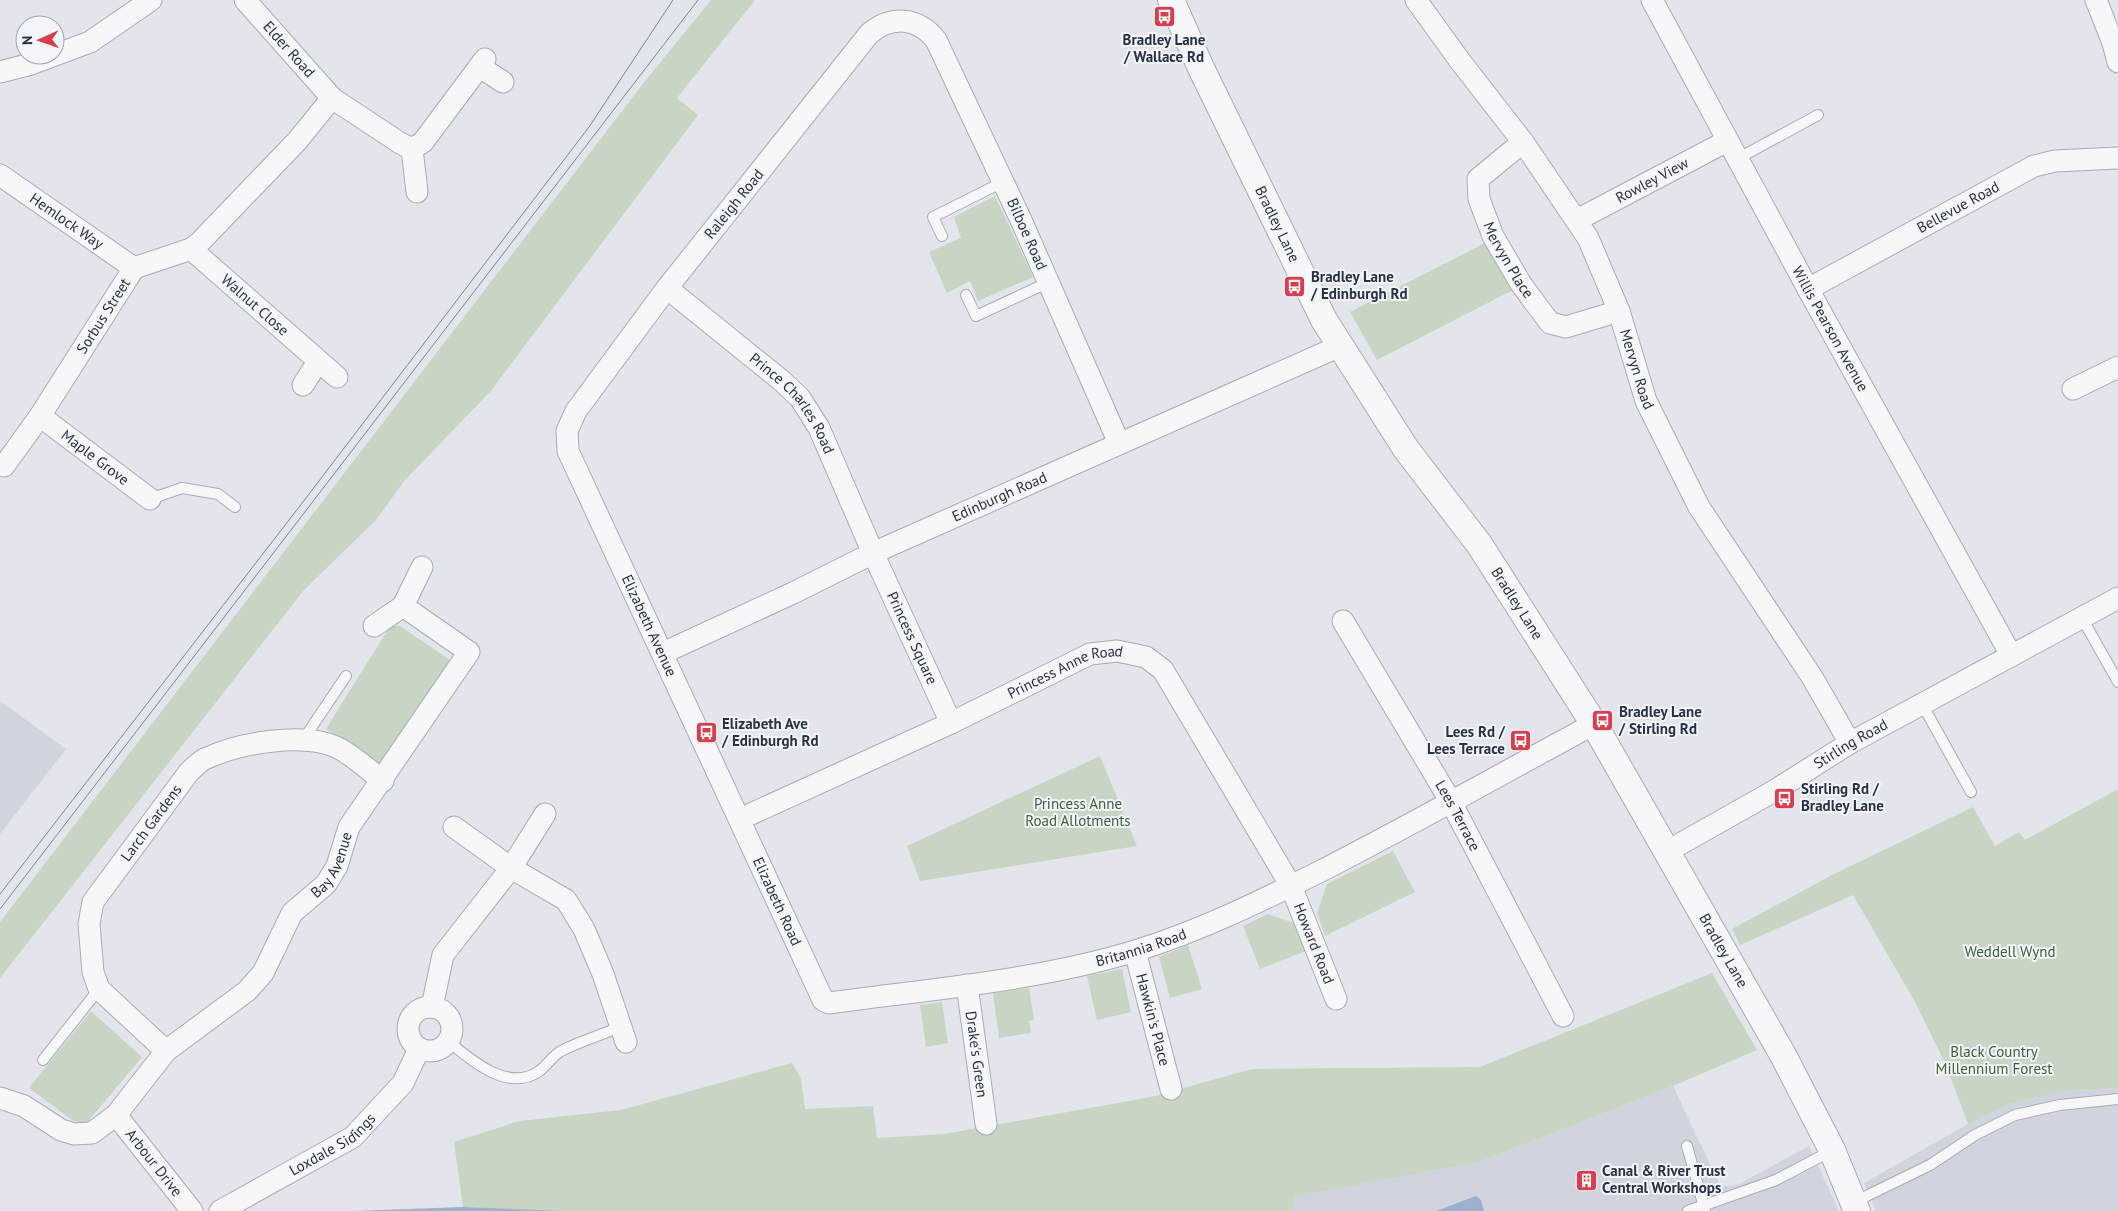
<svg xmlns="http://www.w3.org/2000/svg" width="2118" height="1211" font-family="'PT Sans',sans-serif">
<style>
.built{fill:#d0d4de}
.green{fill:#c6d6c3}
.water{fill:#9bb1ce}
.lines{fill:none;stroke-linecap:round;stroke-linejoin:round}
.service-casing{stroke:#a6abb7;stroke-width:12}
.minor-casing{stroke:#a6abb7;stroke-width:23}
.tertiary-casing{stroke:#a6abb7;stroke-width:28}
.service{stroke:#f6f7f9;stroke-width:10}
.minor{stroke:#f6f7f9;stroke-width:21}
.tertiary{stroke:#f6f7f9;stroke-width:26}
.tram{stroke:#7a8397;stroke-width:1}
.labels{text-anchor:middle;stroke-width:4;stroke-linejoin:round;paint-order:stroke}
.poi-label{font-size:15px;font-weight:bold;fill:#283146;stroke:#f2f5f9;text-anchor:start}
.street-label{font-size:15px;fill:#283146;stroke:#f2f5f9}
.park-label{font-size:15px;fill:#3a6234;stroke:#f2f5f9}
</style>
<rect width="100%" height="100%" fill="#e2e5ec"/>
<!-- built -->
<path class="built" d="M0,701L66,749L0,834Z
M1673,1086L1721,1187L1737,1185L1809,1146L1839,1211H1293L1292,1197L1479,1162Z
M2118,1088V1211H1876L1864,1183L1968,1124L2009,1104L2071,1090Z"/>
<!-- green -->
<path class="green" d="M711,0H755L677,98L698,115L490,392L405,480L376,520L304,590L0,978V922L642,85Z
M995,196L1033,277L978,301L970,281L947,293L929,252L961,238L954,217Z
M1487,242L1513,290L1377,360L1350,312Z
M390,626H400L450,660L380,767L326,729Z
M1100,756L1137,846L920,881L907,846Z
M2118,789V1088L2071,1090L2009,1104L1968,1124L1946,1065L1915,1002L1853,895L1740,945L1732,929L1832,875L1973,807L1995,846L2019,832L2025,840Z
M1393,851L1415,892L1325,936L1317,913L1327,884Z
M1268,914L1294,923L1306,951L1260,969L1243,926Z
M1188,945L1202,989L1170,998L1159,957Z
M1122,969L1131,1012L1097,1020L1087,976Z
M1712,973L1757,1050L1673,1086L1479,1162L1293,1197V1211H566L463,1207L454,1142L519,1121L621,1110L792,1063L801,1078L805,1109L873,1106L877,1138L944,1134L1151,1097L1252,1069L1480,1067Z
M1029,988L1034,1020L1029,1021L1031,1033L999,1038L993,993Z
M942,1002L948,1043L926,1047L920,1005Z
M91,1011L142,1057L85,1125L72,1120L29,1088Z"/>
<!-- water -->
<path class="water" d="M1476,1196L1481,1200L1484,1211H1436Z
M463,1207L566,1211H352Z"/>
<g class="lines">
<defs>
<path id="service" d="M1737,159L1818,115
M942,236L933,217L1003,182
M966,295L976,316L1049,282
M150,499L182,488L218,494L235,507
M2082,618L2118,682
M1922,704L1971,792
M303,740L346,676
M449,1042C471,1060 507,1092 538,1072C547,1066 552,1056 561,1051C580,1041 602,1035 622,1026
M43,1060L99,989
M1687,1146L1705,1211
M1854,1202L1930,1165L1975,1135L2015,1115L2060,1105L2118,1099
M1688,1211L1776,1180L1831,1151"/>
<g id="minor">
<path id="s1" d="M245,0L332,98"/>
<path id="s2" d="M1416,0L1460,61L1523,142L1588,238L1619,311L1646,401L1699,507L1812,677L1850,743"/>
<path id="s3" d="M1652,0L1808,289L2011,655"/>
<path d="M2096,0L2113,43L2118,62"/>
<path d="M480,67L503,82"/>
<path d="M0,72L31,64L90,42L151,0"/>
<path id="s4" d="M1523,142L1478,179L1479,199L1493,236L1521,284L1550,323L1566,327L1619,311"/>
<path d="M412,149L417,192"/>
<path id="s5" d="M0,175L134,268"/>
<path id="s6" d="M1577,220L1727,141"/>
<path id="s7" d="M191,249L337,377"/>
<path id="s8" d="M667,288L782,381L800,398L819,428L873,553L951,723"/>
<path id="s9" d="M1808,289L2034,166L2055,161L2118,158"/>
<path d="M303,385L318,362"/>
<path d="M2073,389L2118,367"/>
<path id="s10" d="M40,416L150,499"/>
<path id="s11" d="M1119,443L1021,220L936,40C918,17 891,15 869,34L667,288L576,411L567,431L568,451L823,1000L829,1003C931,989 1036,981 1135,951C1200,931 1261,901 1321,871C1413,824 1503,773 1594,724"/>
<path id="s12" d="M4,466L40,416L134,268L191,249L200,242L298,140L332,98L400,143L412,149L423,142L485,59"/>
<path id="s13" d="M1343,621L1451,802L1563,1016"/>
<path d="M374,626L403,606L422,567"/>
<path id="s14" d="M663,653L793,593L873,553L1340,346"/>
<path id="s15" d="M740,819L951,723L1090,654L1117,651L1146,657L1163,670L1291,886L1336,999"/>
<path d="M454,827L511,868L566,900L584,929L603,974L626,1042"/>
<path id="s16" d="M1666,852L1774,791L1850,743L2118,598"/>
<path id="s17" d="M1135,951L1171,1089"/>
<path id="s18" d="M967,985L986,1124"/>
<circle cx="430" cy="1029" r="22"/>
<path d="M432,1007L443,955L511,868L545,814"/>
<path id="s19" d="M166,1051L99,989L93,972L89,924L93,902L189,772C194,768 200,760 207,758C240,743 302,732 336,747C352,754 368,770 383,781"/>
<path id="s20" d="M0,1098L24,1106L61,1130L74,1134L92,1133L116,1115L166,1051L247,991L263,973L292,913L326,884L337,866L349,827L469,652L403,606"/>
<path id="s21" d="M116,1115L192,1211"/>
<path id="s22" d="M220,1211L353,1137L403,1083L419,1049"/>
</g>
<g id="tertiary">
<path id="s23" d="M1171,0L1201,68L1324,320L1406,449L1479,544L1594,724L1783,1055L1832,1150L1857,1211"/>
</g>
</defs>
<!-- service casing -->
<use href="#service" class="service-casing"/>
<!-- minor casing -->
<use href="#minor" class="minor-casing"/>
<!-- tertiary casing -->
<use href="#tertiary" class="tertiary-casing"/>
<!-- service -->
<use href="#service" class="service"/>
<!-- minor -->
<use href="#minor" class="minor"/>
<!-- tertiary -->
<use href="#tertiary" class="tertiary"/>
<!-- tram -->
<path class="tram" d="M0,894L306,498L589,127L673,0
M0,909L698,0"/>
</g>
<!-- icons -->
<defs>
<symbol id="bus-square" viewBox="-11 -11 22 22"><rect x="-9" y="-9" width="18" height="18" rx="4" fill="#da3e4c" stroke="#f2f5f9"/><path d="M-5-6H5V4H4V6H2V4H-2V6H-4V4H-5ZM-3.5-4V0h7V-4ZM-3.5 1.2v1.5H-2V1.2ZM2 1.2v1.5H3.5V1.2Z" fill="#fff"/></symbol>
<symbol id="building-square" viewBox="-11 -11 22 22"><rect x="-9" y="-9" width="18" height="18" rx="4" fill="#da3e4c" stroke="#f2f5f9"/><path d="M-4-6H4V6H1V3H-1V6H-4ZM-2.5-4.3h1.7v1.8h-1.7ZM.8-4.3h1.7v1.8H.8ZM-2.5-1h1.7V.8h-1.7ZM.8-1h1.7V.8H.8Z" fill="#fff"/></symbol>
</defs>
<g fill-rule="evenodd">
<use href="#bus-square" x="1152" y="4" width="25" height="25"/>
<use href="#bus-square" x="1282" y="274" width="25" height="25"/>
<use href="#bus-square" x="1590" y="708" width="25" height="25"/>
<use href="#bus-square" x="694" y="720" width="25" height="25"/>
<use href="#bus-square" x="1508" y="728" width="25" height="25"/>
<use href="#bus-square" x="1772" y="786" width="25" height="25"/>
<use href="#building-square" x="1574" y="1168" width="25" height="25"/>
</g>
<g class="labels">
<!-- poi labels -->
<g class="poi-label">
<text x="1164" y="45" text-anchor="middle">Bradley Lane<tspan x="1164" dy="17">/ Wallace Rd</tspan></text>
<text x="1311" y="282">Bradley Lane<tspan x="1311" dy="17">/ Edinburgh Rd</tspan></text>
<text x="1619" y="717">Bradley Lane<tspan x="1619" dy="17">/ Stirling Rd</tspan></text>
<text x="722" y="729">Elizabeth Ave<tspan x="722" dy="17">/ Edinburgh Rd</tspan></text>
<text x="1505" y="737" text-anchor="end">Lees Rd /<tspan x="1505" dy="17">Lees Terrace</tspan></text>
<text x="1801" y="794">Stirling Rd /<tspan x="1801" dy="17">Bradley Lane</tspan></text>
<text x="1602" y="1176">Canal &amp; River Trust<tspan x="1602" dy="17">Central Workshops</tspan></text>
</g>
<!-- street labels -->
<g class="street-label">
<text dy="5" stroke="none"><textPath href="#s1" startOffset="66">Elder Road</textPath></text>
<text dy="5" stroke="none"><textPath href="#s6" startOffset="85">Rowley View</textPath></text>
<text transform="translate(734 204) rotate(-51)" y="5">Raleigh Road</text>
<text dy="5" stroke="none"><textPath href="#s9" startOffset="171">Bellevue Road</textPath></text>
<text dy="5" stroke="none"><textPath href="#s5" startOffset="81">Hemlock Way</textPath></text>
<text dy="5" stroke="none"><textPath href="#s23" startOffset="248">Bradley Lane</textPath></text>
<text transform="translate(1027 234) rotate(66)" y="5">Bilboe Road</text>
<text dy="5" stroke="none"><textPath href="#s4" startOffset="146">Mervyn Place</textPath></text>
<text dy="5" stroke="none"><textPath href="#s7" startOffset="85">Walnut Close</textPath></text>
<text dy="5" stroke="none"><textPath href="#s12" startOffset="180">Sorbus Street</textPath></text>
<text dy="5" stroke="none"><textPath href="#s3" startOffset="374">Willis Pearson Avenue</textPath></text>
<text dy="5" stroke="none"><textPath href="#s2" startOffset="434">Mervyn Road</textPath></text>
<text dy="5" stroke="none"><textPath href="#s8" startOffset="172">Prince Charles Road</textPath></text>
<text dy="5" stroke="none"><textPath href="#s10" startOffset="69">Maple Grove</textPath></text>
<text dy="5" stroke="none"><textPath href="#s14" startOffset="371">Edinburgh Road</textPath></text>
<text dy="5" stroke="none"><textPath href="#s23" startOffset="698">Bradley Lane</textPath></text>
<text dy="5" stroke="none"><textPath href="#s11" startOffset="1231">Elizabeth Avenue</textPath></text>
<text dy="5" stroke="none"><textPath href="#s8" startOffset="438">Princess Square</textPath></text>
<text dy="5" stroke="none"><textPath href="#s15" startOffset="358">Princess Anne Road</textPath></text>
<text dy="5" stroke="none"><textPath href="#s16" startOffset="214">Stirling Road</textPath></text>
<text dy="5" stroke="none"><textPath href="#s13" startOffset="226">Lees Terrace</textPath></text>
<text dy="5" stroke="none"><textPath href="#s19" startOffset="278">Larch Gardens</textPath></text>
<text dy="5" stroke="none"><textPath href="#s20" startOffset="468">Bay Avenue</textPath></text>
<text dy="5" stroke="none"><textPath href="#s11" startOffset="1535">Elizabeth Road</textPath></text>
<text dy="5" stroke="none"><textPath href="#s15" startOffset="778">Howard Road</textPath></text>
<text dy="5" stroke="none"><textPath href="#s11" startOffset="1968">Britannia Road</textPath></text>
<text dy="5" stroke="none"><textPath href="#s23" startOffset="1102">Bradley Lane</textPath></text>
<text dy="5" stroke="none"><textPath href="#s17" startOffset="71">Hawkin's Place</textPath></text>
<text dy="5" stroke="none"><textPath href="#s18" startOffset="70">Drake's Green</textPath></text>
<text dy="5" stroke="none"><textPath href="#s22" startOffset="131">Loxdale Sidings</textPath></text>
<text dy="5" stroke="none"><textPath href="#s21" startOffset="61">Arbour Drive</textPath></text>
</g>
<!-- park labels -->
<g class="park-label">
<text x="1078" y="809">Princess Anne<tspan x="1078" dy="17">Road Allotments</tspan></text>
<text x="2010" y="957">Weddell Wynd</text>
<text x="1994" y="1057">Black Country<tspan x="1994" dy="17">Millennium Forest</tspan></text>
</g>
</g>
<!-- north arrow -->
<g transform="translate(40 40) rotate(268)"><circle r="24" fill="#f2f5f9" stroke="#a1a7b1"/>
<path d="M0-4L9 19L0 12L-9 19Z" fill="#da3e4c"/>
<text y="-8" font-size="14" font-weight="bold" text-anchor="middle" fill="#283146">N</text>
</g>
</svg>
